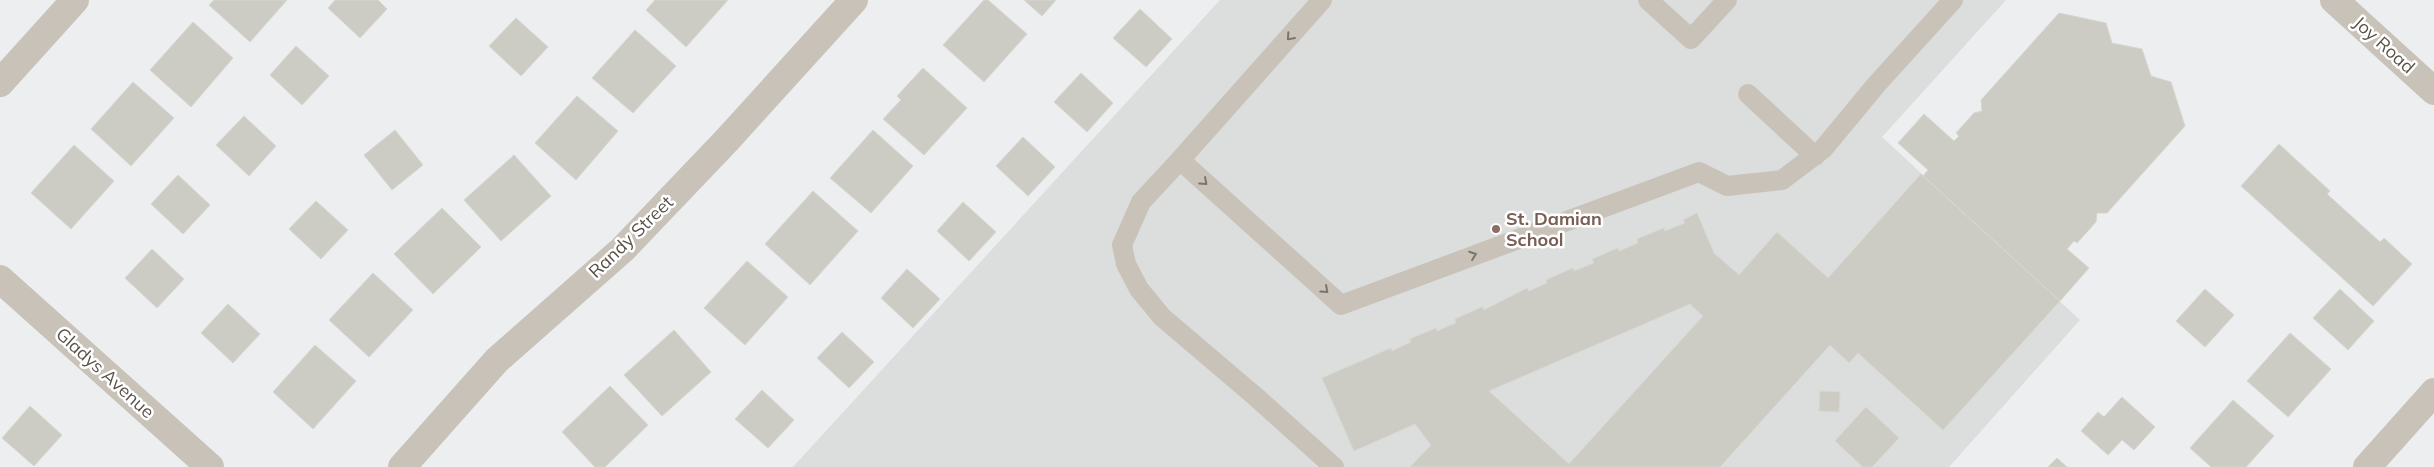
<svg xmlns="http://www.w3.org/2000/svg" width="2434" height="467" font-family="Mulish,sans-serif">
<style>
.education{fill:#dcdddd}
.building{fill:#cccbc4;stroke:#d7d7d1;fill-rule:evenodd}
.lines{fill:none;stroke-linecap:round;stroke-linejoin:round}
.service{stroke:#c8c2b9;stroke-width:20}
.minor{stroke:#c8c2b9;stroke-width:28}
.tertiary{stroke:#c8c2b9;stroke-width:28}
.oneway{stroke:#7a7469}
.education-dot{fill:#8d6e63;stroke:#fff;stroke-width:2}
.labels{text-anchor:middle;stroke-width:5;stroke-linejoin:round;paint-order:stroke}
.street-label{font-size:18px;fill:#585247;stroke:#fff}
.education-label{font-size:18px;font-weight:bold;fill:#785e54;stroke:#fff;text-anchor:start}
</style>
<rect width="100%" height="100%" fill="#eceeef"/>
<!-- education -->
<path class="education" d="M1220,0H2006L1882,137L2080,320L1949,467H793Z"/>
<!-- building -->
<path class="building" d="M214,0H287L250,42L209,5Z
M335,0H378L387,9L360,38L328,8Z
M655,0H728L686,47L646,10Z
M984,0H988L1027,34L984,82L943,45Z
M1024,0H1056L1042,16Z
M1140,9L1172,39L1146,67L1113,38Z
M2059,13L2106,23L2112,43L2142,49L2151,76L2171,82L2185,126L2107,213H2097L2096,222L2077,243L2074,241L2067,249L2089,268L2060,301L1923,176L1928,170L1898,143L1924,114L1954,141L1959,136L1956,133L1974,113L1982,111L1981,100Z
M516,18L548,47L521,76L489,46Z
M193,22L233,58L191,107L150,70Z
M635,30L676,66L633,113L592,78Z
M296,46L329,76L302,105L270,75Z
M923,68L967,108L924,155L883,119L901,100L897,96Z
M1081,73L1113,103L1087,132L1054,102Z
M133,82L174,118L131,166L91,129Z
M577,96L618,131L576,180L535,143Z
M244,116L276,146L249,176L216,145Z
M395,130L423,165L392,190L364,155Z
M873,130L913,166L871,213L830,178Z
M1023,137L1055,167L1028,196L996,166Z
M2279,144L2330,191L2327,194L2380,242L2384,238L2412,264L2373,306L2241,186Z
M74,145L114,181L71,229L31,193Z
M514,155L551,196L501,241L464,200Z
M1921,174L2060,301L1943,430L1858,353L1849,363L1830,345L1720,467H1410L1431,445L1415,424L1354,451L1322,378L1391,348L1392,351L1411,342L1410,339L1436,328L1437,331L1456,323L1455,319L1482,307L1484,310L1527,288L1529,291L1547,283L1546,280L1573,268L1574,271L1594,263L1592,259L1618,248L1619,251L1638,243L1637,239L1664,228L1665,231L1685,223L1683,220L1697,213L1714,253L1739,275L1777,232L1828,278ZM1690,304L1703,316L1569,464L1489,391Z
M178,175L210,205L183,234L151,204Z
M813,191L858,231L810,285L765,244Z
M316,201L348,230L321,259L289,229Z
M963,202L996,232L969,261L937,231Z
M442,208L481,247L433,294L394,254Z
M152,249L184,279L157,308L125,278Z
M747,261L788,297L745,345L704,308Z
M907,269L940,299L913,328L881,298Z
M373,273L413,310L369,357L329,320Z
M2205,289L2234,315L2205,347L2176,321Z
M2340,289L2374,321L2348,350L2313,318Z
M228,304L260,334L233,363L201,333Z
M674,330L711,372L662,416L624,375Z
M842,332L874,362L849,388L817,358Z
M2290,333L2331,369L2288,417L2247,381Z
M315,345L356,381L313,429L273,392Z
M610,386L648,425L605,467H595L562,432Z
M762,390L794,420L768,448L735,419Z
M1820,391L1840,392L1839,412L1819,411Z
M2122,397L2155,427L2134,450L2122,440L2108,455L2081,431L2098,412L2104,417Z
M2233,400L2274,436L2246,467H2211L2190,448Z
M30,406L62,435L34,466L2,438Z
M1866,407L1899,438L1872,467H1863L1835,441Z
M2057,458L2067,467H2048Z"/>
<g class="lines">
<!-- service -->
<path class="service" d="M1322,0L1180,160L1341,305L1699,172L1727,186L1782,180L1823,149L1876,85L1953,0
M1648,0L1691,39L1727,0
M1748,94L1815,156
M1180,160L1141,202L1122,245L1126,264L1139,289L1162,317L1256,397L1334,467"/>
<!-- minor -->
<path class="minor" d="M0,83L75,0
M0,279L210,467
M402,467L497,360L623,249L727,140L854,0
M2367,467L2434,392"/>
<!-- tertiary -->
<path class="tertiary" d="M2334,0L2434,91"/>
</g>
<!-- one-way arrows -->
<defs><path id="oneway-chevron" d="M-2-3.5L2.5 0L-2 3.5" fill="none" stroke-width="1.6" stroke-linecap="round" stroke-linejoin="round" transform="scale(1.25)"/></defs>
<g class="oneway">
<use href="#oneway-chevron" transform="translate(1290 37) rotate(131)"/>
<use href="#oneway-chevron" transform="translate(1204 182) rotate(42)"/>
<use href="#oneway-chevron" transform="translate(1473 255) rotate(-20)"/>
<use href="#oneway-chevron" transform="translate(1325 290) rotate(42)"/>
</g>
<!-- markers -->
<circle class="education-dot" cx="1496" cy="229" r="5"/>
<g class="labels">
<!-- street labels -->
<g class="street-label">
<text transform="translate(2384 45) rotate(42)" y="6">Joy Road</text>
<text transform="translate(631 237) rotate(-44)" y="6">Randy Street</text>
<text transform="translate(105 373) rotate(42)" y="6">Gladys Avenue</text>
</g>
<!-- education labels -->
<g class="education-label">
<text x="1506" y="225">St. Damian<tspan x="1506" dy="21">School</tspan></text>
</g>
</g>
</svg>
